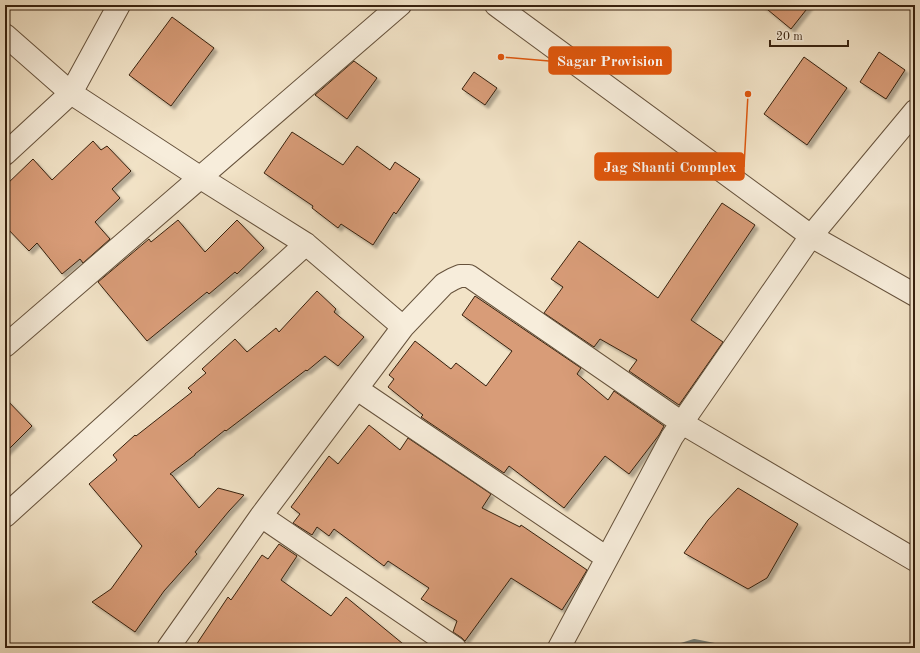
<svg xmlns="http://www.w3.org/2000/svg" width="920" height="653" font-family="'Old Standard TT',serif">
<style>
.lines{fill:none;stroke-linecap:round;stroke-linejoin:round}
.stream{stroke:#757e78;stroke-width:8}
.building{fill:#d89c78;stroke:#37210e;filter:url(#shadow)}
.street-casing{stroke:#66523c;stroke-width:24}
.street{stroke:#f7eddb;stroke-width:22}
.leader{fill:none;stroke:#df560c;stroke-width:1.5}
.callout-dot{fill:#df560c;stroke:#f7eddb;stroke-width:1.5}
.callout{fill:#df560c;stroke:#df560c;stroke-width:1.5}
.callout-label{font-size:15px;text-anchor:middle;font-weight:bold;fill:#fff}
</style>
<defs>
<filter id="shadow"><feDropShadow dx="3.5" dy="3.5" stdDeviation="1" flood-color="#0004"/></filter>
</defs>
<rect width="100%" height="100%" fill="#f2e3c7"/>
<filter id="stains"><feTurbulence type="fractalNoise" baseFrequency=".005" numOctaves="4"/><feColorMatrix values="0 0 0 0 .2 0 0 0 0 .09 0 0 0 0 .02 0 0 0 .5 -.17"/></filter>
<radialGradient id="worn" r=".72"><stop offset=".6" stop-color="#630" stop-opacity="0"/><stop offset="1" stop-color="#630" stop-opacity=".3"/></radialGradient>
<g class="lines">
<!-- stream -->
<path class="stream" d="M678,648L694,643L719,648"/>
</g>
<!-- building -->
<path class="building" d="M762,5H810L791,29Z
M172,17L214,48L171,106L129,75Z
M879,52L905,70L886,99L860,82Z
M804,57L847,88L807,145L764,114Z
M354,61L377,78L347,119L315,95Z
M474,72L497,88L485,105L462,89Z
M292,132L343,165L357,146L390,170L395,162L420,179L396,214L394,212L373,245L341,224L338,228L312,208L313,206L264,173Z
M93,141L101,150L107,146L131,171L112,189L120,198L95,222L110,239L83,263L80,259L62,274L37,243L29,251L5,226V186L33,159L52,180Z
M722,203L755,225L691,320L723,342L679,405L629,371L637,360L600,339L594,347L544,313L563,287L551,279L579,241L658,298Z
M178,220L205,252L237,220L264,248L237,274L235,272L209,294L207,292L147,341L98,282L149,239L151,242Z
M317,291L336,309L334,312L364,337L338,366L325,356L307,371L306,370L226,431L225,430L195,454V455L170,474L172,475L199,508L218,488L244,495L229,511L195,552L197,554L164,591L135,632L92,602L111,589L142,546L89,484L117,460L113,455L135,435L136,436L192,392L188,388L206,373L202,369L235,339L247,352L276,328L279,332Z
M475,296L581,368L577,374L608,400L614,391L664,426L659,435L629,474L605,456L564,508L509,466L504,473L421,417L423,415L388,387L394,379L389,375L415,341L451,369L456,363L486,386L512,351L462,315Z
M5,398L32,426L5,453Z
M369,425L400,450L408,438L491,494L482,508L520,527L521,525L587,570L578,585L562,610L511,578L465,641L462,638L453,632L457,621L421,599L429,588L388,561L384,566L334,529L329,536L317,527L312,535L293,523L300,514L291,507L329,456L338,464Z
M738,488L798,524L767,578L748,589L684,553L708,520Z
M279,544L297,556L281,580L331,616L346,597L408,648H194L228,597L231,600L262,555L268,559Z"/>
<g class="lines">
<defs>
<path id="street" d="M496,5L811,236L915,295
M5,35L71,93L201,178L306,244L403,327
M5,154L71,93L119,5
M5,346L400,5
M357,389L607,558
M5,516L306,244
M261,516L455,648
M168,648L261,516L403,327L444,284L453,279L460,276H469L682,423L915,560
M559,648L672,437L811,236L915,111"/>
</defs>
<!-- street casing -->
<use href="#street" class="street-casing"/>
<!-- street -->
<use href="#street" class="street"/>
</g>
<!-- callouts -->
<path class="leader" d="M501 57L549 61M748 94L744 167"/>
<g class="callout-dot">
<circle cx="501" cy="57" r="4"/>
<circle cx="748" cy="94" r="4"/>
</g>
<g class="callout">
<rect x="549" y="47" width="122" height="27" rx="4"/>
<rect x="595" y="153" width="149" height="27" rx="4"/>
</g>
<g class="callout-label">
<text x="610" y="66">Sagar Provision</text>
<text x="670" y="172">Jag Shanti Complex</text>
</g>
<!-- margin -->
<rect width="920" height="653" fill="none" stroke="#f2e3c7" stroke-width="20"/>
<rect x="6" y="6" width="908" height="641" fill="none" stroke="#37210e" stroke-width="2"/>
<rect x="10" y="10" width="900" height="633" fill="none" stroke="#37210e"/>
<!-- scale -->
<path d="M770 40v6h78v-6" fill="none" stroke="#37210e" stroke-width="2"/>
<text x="776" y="40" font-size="12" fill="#37210e" stroke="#f7eddb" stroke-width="3" paint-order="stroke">20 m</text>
<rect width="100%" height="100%" filter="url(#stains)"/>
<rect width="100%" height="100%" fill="url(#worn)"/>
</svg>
